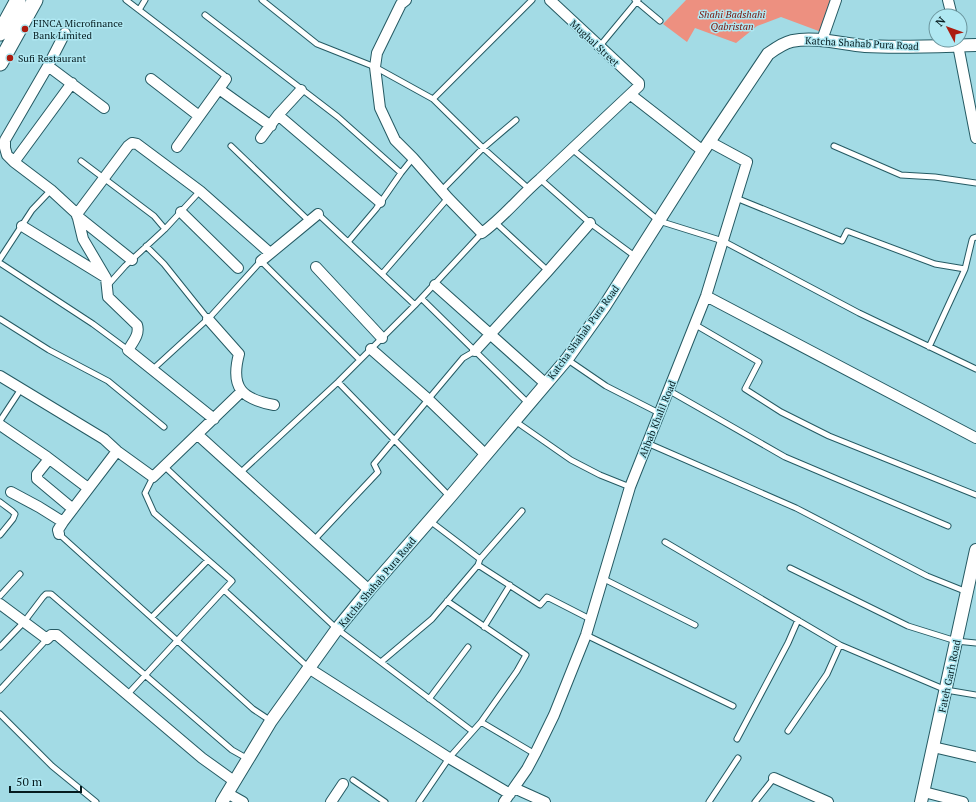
<svg xmlns="http://www.w3.org/2000/svg" width="976" height="802" font-family="'PT Serif',serif">
<style>
.green{fill:#ed9080}
.lines{fill:none;stroke-linecap:round;stroke-linejoin:round}
.service-casing{stroke:#255a63;stroke-width:7}
.minor-casing{stroke:#255a63;stroke-width:12}
.tertiary-casing{stroke:#255a63;stroke-width:14}
.primary-casing{stroke:#255a63;stroke-width:17}
.service{stroke:#fff;stroke-width:5}
.minor{stroke:#fff;stroke-width:10}
.tertiary{stroke:#fff;stroke-width:12}
.primary{stroke:#fff;stroke-width:15}
.poi-dot{fill:#ac1c0f;stroke:#b0e8f2;stroke-width:1.5}
.labels{text-anchor:middle;stroke-width:3;stroke-linejoin:round;paint-order:stroke}
.park-label{font-size:10px;font-style:italic;fill:#781209;stroke:#b0e8f2}
.poi-label{font-size:10px;fill:#051b1f;stroke:#b0e8f2;text-anchor:start}
.street-label{font-size:10px;fill:#051b1f;stroke:#b0e8f2}
</style>
<rect width="100%" height="100%" fill="#a3dbe5"/>
<!-- green -->
<path class="green" d="M686,0H836L824,33L781,17L757,26L736,43L695,28L687,42L663,24Z"/>
<g class="lines">
<defs>
<path id="service" d="M126,0L224,75L226,79
M262,0L317,44L375,67L433,99L483,148L529,189
M635,0L660,21
M139,10L145,0
M205,15L338,117L401,173
M599,47L638,0
M433,99L532,0
M231,146L309,221
M834,146L901,175L935,177L976,183
M572,149L659,221L723,241L859,313L976,369
M81,161L154,216L165,229
M540,179L590,223L636,257
M441,191L483,148L516,120
M736,198L842,241L847,231L935,264L965,269
M318,214L415,305
M496,223L548,271
M348,242L376,209L401,173L413,158
M146,246L164,264L208,319
M0,259L32,210L51,190
M0,263L93,324L128,350
M382,274L448,198
M108,285L125,266L165,229L200,191
M422,299L529,404
M0,319L49,350L108,381L164,427
M694,324L759,362L745,389L781,412L829,436L976,495
M929,347L965,269L972,240L973,238L976,237
M568,360L606,386L659,413
M152,370L211,316L261,261L360,360
M338,382L450,497
M668,390L785,457L948,526
M0,421L21,389
M515,421L571,460L600,475L630,487
M647,443L796,508L927,576L967,592
M164,466L337,629L472,731
M240,473L338,382L415,305L482,233
M0,502L12,511L15,514L13,519L0,535
M430,521L480,559
M59,534L253,709L271,721
M314,540L378,472L374,464L463,358L475,351
M665,542L840,645L946,690L976,695
M478,565L540,605L547,597L590,619
M790,568L908,626L956,641L976,643
M602,578L695,625
M224,590L309,668
M0,596L20,574
M447,601L526,655L517,671L481,722
M152,617L208,560
M484,627L510,585
M586,635L733,706
M0,647L24,622L43,597L46,594H51L232,750L248,759
M381,662L432,619L478,565L480,559L522,511
M0,690L47,639
M127,695L232,581L154,513L145,493L153,477
M429,699L468,647
M0,714L52,766L96,802
M788,731L827,674L840,645
M737,739L788,643L798,620
M353,780L385,802
M419,802L449,758L481,722L535,754
M709,802L738,758
M755,802L774,778"/>
<path id="minor" d="M406,0L401,4L377,53L375,67L380,108L395,140L413,158L448,198L482,233C504,217 520,196 540,179L639,86V83L550,0
M948,0L952,16
M65,33L48,66L5,140V148L7,155L14,162L51,190L77,214L83,239L106,278L108,297L137,325C140,334 133,342 128,350L214,419
M822,40L836,0
M957,40L976,138
M48,66L104,108
M151,79L199,116
M219,89L271,126
M631,95L703,151
M278,115L380,202
M261,138L278,115L301,90
M177,147L226,79
M14,162L72,83
M181,212L238,268
M77,214L128,146L132,143L137,144L200,191L270,253
M77,216L132,260
M22,226L105,277
M261,261L318,214
M316,267L382,338
M435,285L546,384
M706,296L976,438
M208,319L239,354C230,388 242,399 274,405
M371,349L428,399L486,455
M475,351L548,271L590,223
M0,376L104,439L117,451L153,477L241,392
M0,425L47,457L88,488
M198,435L369,590
M49,459L37,474V479L73,509
M11,492L39,507L63,522
M59,534L58,530L63,522L117,451
M0,604L47,639L51,635H57L202,758L234,781
M310,669L449,758L510,794
M933,747L976,757
M774,778L828,802
M514,788L545,802
M924,792L963,802
M227,793L243,802
M331,802L343,784
M504,802L527,769L535,754L554,715L586,635L630,487L706,296L747,162L710,142"/>
<path id="tertiary" d="M222,802L271,721L337,629L369,590L450,497L567,359L604,307L703,151L768,54C775,49 783,43 792,41C815,36 842,44 865,46C902,48 939,46 976,45
M921,802L976,550"/>
<path id="primary" d="M0,33L18,0
M0,63L35,0"/>
</defs>
<!-- service casing -->
<use href="#service" class="service-casing"/>
<!-- minor casing -->
<use href="#minor" class="minor-casing"/>
<!-- tertiary casing -->
<use href="#tertiary" class="tertiary-casing"/>
<!-- primary casing -->
<use href="#primary" class="primary-casing"/>
<!-- service -->
<use href="#service" class="service"/>
<!-- minor -->
<use href="#minor" class="minor"/>
<!-- tertiary -->
<use href="#tertiary" class="tertiary"/>
<!-- primary -->
<use href="#primary" class="primary"/>
</g>
<!-- markers -->
<g class="poi-dot">
<circle cx="25" cy="29" r="4"/>
<circle cx="10" cy="58" r="4"/>
</g>
<g class="labels">
<!-- park labels -->
<g class="park-label">
<text x="732" y="18">Shahi Badshahi<tspan x="732" dy="12">Qabristan</tspan></text>
</g>
<!-- poi labels -->
<g class="poi-label">
<text x="33" y="27">FINCA Microfinance<tspan x="33" dy="12">Bank Limited</tspan></text>
<text x="18" y="62">Sufi Restaurant</text>
</g>
<!-- street labels -->
<g class="street-label">
<text transform="translate(595 43) rotate(43)" y="4">Mughal Street</text>
<text transform="translate(862 43) rotate(3)" y="4">Katcha Shahab Pura Road</text>
<text transform="translate(583 332) rotate(-54)" y="4">Katcha Shahab Pura Road</text>
<text transform="translate(657 419) rotate(-68)" y="4">Ahbab Khalil Road</text>
<text transform="translate(377 582) rotate(-50)" y="4">Katcha Shahab Pura Road</text>
<text transform="translate(949 676) rotate(-78)" y="4">Fateh Garh Road</text>
</g>
</g>
<!-- north arrow -->
<g transform="translate(948 28) rotate(311)"><circle r="19" fill="#b0e8f2" stroke="#6c969e"/>
<path d="M0-3L7 15L0 10L-7 15Z" fill="#ac1c0f"/>
<text y="-6" font-size="11" font-weight="bold" text-anchor="middle" fill="#051b1f">N</text>
</g>
<!-- scale -->
<path d="M10 786v6h71v-6" fill="none" stroke="#051b1f" stroke-width="2"/>
<text x="16" y="786" font-size="12" fill="#051b1f" stroke="#b0e8f2" stroke-width="3" paint-order="stroke">50 m</text>
</svg>
